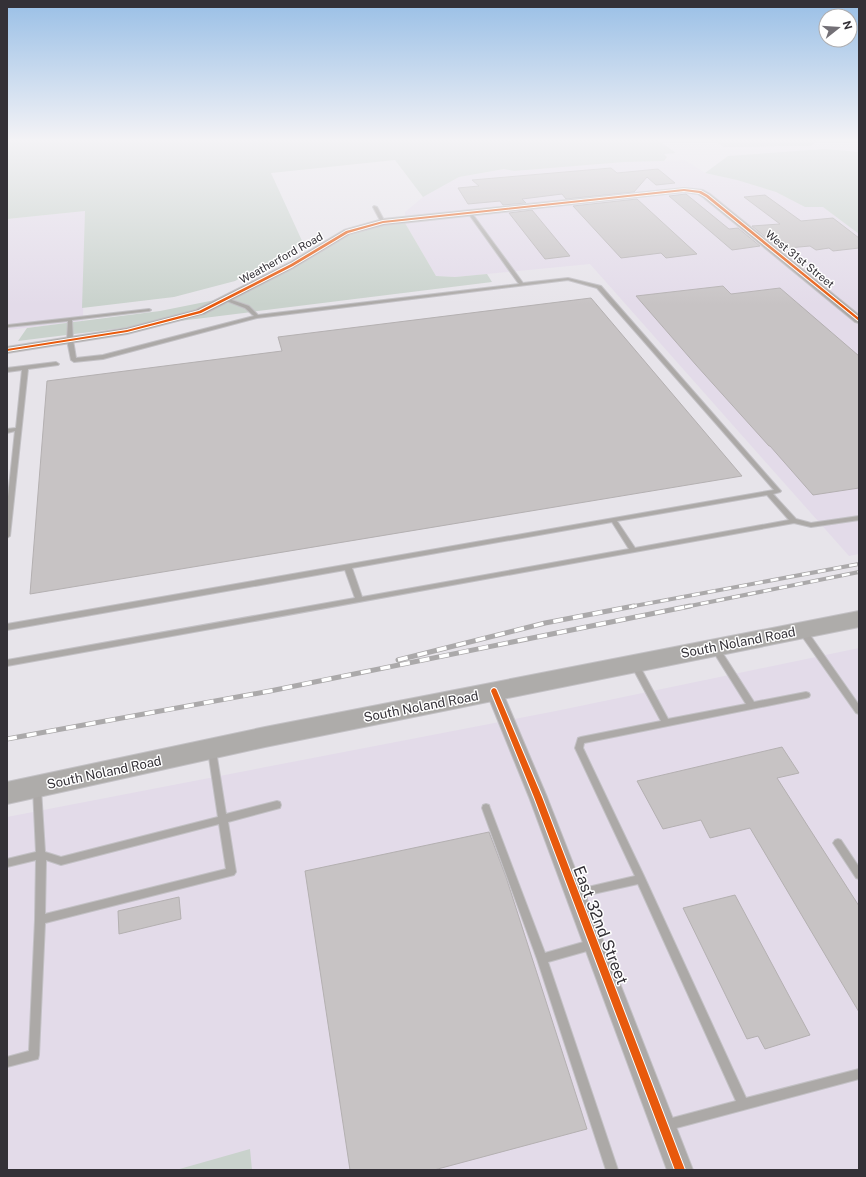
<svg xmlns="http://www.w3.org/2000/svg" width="866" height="1177" font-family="'Public Sans',sans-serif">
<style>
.built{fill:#e3dbe9}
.green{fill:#c9d2cc}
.building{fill:#c7c3c4;stroke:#b4b0b1}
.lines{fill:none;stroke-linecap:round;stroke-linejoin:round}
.service-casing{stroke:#c3c1c5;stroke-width:2}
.minor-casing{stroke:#c3c1c5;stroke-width:2}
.primary-casing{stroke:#c3c1c5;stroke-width:2}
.service{fill:#aca9a7;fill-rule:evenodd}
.minor{fill:#aca9a7;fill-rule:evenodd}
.primary{fill:#aeacaa;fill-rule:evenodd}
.rail-far1-casing{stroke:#aba9aa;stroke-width:4}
.rail-casing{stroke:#aba9aa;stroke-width:5}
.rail-far1{stroke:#fff;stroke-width:2.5;stroke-dasharray:8;stroke-linecap:butt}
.rail{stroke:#fff;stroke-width:3.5;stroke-dasharray:10;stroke-linecap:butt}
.cycleway-casing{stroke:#fff;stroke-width:2}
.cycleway{fill:#e8590c;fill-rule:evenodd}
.labels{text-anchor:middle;stroke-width:3;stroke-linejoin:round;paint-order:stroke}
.far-street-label{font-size:11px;fill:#343137;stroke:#fff}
.street-label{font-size:13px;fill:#343137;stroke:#fff}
.near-street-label{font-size:16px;fill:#343137;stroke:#fff}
</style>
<rect width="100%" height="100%" fill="#e7e4ea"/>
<!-- built -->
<path class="built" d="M685,160L705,173L737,180L776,192L805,207H823L859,234V554L849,556L590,264L455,277L436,276L405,223V212L423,197L459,177L505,169L514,171L624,162Z
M85,211L83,321L7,330V219Z
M859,648V1170H7V817L556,711Z"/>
<!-- green -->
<path class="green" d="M7,140H658L676,153L664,154L667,157L664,161L624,162L514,171L504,169L459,177L423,197L395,160L271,173L303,243L235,281L174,297L82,308L85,211L7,219Z
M712,140H820L810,146L724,147Z
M825,149L858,152L859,234L823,207H805L776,192L737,180L705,173L728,156Z
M405,223L436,276L455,277L487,274L492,282L18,341L27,328L160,311L215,300L247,287L353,230L378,225Z
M250,1149L252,1170H176Z"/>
<!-- building -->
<path class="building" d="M611,168L617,173L658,169L675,183L656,185L647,177L634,192L566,199L562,194L522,199L526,203L503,205L500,201L468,204L458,188L479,186L472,180Z
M686,194L729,229L738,228L760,246L732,250L669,196Z
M765,195L801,221L833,218L859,238V248L833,251L829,248L816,250L810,246L788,248L782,244L775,245L752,226L780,224L744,197Z
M637,199L697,254L666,258L661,253L621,258L573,206Z
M532,210L570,256L545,259L509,213Z
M723,286L731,294L780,288L859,356V488L813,495L770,446H769L696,365L636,296Z
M591,298L742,476L30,594L47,381L282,351L278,337Z
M782,747L799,773L777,778L859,906V1012L750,828L710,838L701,820L663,829L637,781Z
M489,832L506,877L587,1129L434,1170H350L305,871Z
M735,895L810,1035L765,1049L758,1036L747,1039L683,908Z
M179,897L181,919L119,934L118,911Z"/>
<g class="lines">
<defs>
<path id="service" d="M374,206L377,207L385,222L384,223L381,222L373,207Z
M470,212H471L523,283L568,278L601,286L780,490L781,491L780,492L773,494L796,519L811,523L859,516V520L811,527L794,523L7,666V660L355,598L345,570L7,630V624L774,490L597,288L568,280L257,318L103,359L74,362L71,360L67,340L68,321L7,327L8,325L149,309L151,310L149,311L72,320L73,340L76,358L103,355L254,316L245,308L224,300V299L226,298L249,306L258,315L519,284L468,213ZM767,495L789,520L635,548L617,521ZM612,522L629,549L362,597L352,568Z
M56,362L59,364L58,365L28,369L10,536L7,538V506L15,431L7,433V429L16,428L22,370L7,372V368Z
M802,627L805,628L859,705V714L856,713L799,632L798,630L799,628Z
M715,645L718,646L754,702L806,692L809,693L810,695L809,697L806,698L584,743L583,748L644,876L746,1098L859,1069V1079L665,1131L661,1129L659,1125L661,1121L736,1101L638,884L575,898L572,897L570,894L572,891L575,890L635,876L575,748L578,738L581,737L661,721L630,663L631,661H637L668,719L746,704L711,648L712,646Z
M212,748L215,749L216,751L226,814L277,801L280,802L281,805L280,808L228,822L236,872L234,875L45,923L39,1055L38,1059L34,1060L7,1067V1057L29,1051L35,920L36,860L7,867V859L36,852L33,789L34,786L37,785L40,786L41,789L45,852L61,857L218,817L208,751L209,749ZM219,824L226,869L45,914L46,860L61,865Z
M486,804L489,805L490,808L545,953L594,939L597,941L599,944L597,947L594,949L548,962L618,1170H606L537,959L482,808L483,805Z
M838,839L841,840L859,867V879L856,878L835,846L833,843L835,840Z"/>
<path id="minor" d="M684,188L703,190L710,194L859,315V323L855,322L704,198L698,194L684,192L384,225L350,234L295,267L204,314L127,334L7,353V347L127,328L196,310L289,263L344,230L383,219Z
M494,685L500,686L502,691L547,797L693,1170H667L529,797L486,691L488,686Z"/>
<path id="primary" d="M859,611V627L265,747L7,804V782L265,727Z"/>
</defs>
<!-- service casing -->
<use href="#service" class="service-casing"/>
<!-- minor casing -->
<use href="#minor" class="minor-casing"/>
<!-- primary casing -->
<use href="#primary" class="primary-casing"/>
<!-- service -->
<use href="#service" class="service"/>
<!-- minor -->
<use href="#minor" class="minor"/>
<!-- primary -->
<use href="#primary" class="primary"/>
<defs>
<path id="rail-far1" d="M629,607L859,564
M685,607L859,572"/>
<path id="rail" d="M398,660L545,623L634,606
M7,739L270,691L690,606"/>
</defs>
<!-- rail-far1 casing -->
<use href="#rail-far1" class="rail-far1-casing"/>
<!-- rail casing -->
<use href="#rail" class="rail-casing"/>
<!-- rail-far1 -->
<use href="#rail-far1" class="rail-far1"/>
<!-- rail -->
<use href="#rail" class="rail"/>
<defs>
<path id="cycleway" d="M684,189L701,191L708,195L859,318V321L706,197L699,193L684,191L383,223L348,233L293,266L201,313L127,332L7,351V349L127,330L199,311L291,264L346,231L383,221Z
M494,688L496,689L497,691L542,797L685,1170H675L534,797L491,691L492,689Z"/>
</defs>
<!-- cycleway casing -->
<use href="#cycleway" class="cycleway-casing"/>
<!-- cycleway -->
<use href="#cycleway" class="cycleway"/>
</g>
<!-- sky -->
<linearGradient id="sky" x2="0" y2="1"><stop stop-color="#99bfe6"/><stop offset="0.46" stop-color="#f4f3f6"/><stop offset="1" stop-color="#f4f3f6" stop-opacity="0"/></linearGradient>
<rect width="866" height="305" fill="url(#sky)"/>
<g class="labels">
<!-- far-street labels -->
<g class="far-street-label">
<text transform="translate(281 258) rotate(-29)" y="4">Weatherford Road</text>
<text transform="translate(800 259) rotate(39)" y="4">West 31st Street</text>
</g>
<!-- street labels -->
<g class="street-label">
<text transform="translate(738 642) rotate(-11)" y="5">South Noland Road</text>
<text transform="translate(421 706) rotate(-11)" y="5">South Noland Road</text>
<text transform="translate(104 772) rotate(-12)" y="5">South Noland Road</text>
</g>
<!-- near-street labels -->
<g class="near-street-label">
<text transform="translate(601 925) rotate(69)" y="6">East 32nd Street</text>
</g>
</g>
<!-- border -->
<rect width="866" height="1177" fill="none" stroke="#343137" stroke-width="16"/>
<!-- north arrow -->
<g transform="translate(838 28) rotate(73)"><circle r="19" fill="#ffffff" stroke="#aeadaf"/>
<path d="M0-3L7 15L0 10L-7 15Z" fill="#737076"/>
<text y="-6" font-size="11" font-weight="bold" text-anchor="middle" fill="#343137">N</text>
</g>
</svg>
